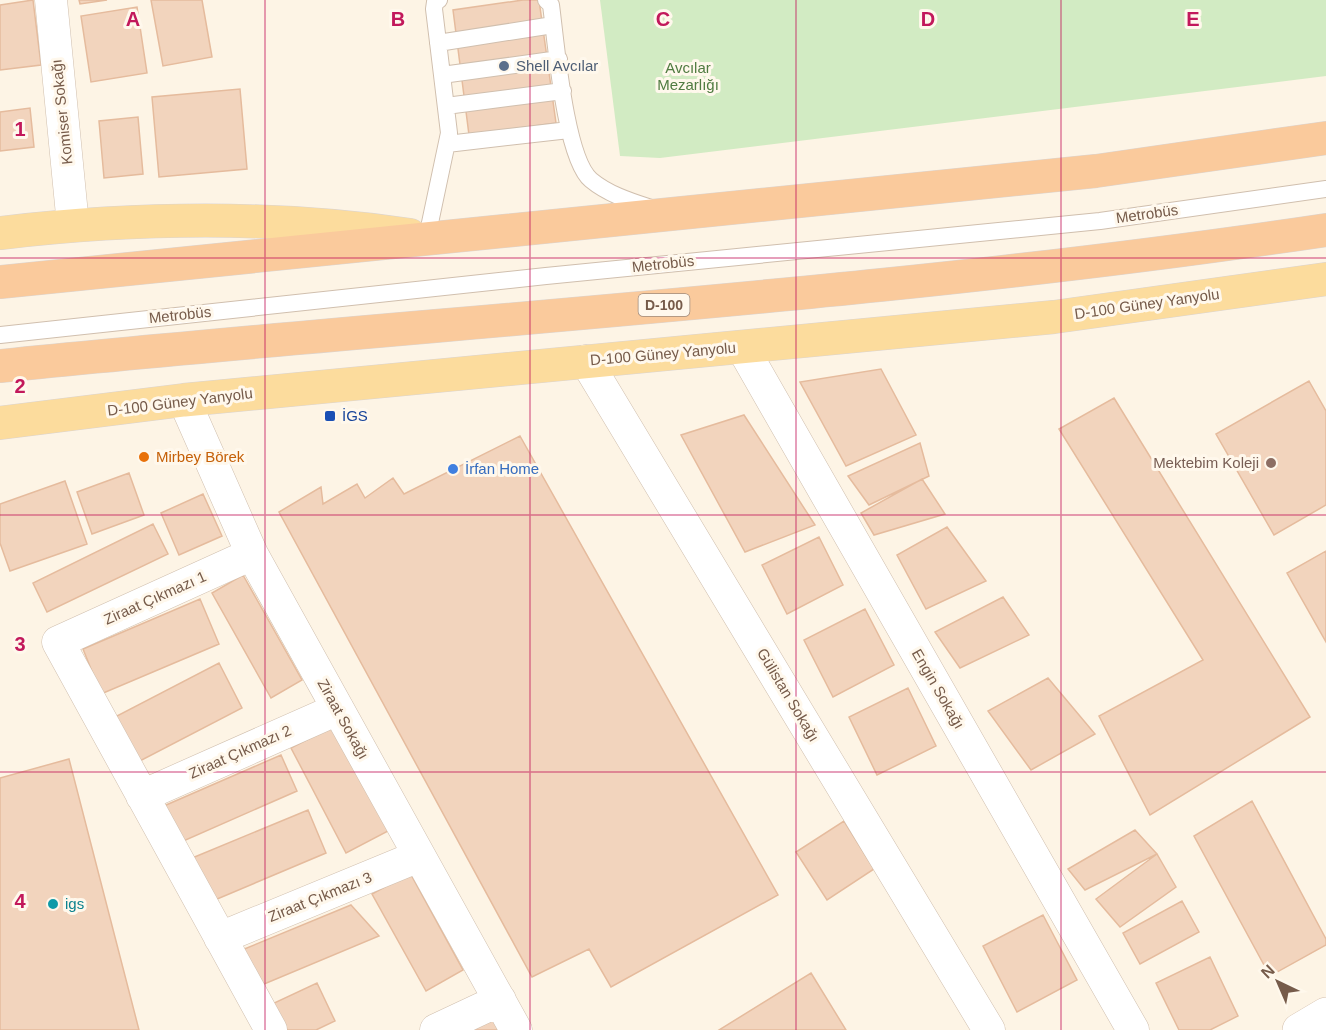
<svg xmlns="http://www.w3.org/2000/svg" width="1326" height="1030" font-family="Arial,sans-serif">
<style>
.green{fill:#d2ebc3}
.building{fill:#f2d4bd;stroke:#e5bb9d;stroke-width:1.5}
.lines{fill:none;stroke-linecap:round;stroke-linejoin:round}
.service-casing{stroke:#d0bfae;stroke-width:18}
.minor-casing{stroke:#d0bfae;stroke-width:33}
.secondary-casing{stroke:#d4bfab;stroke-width:34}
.primary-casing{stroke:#dbd4d0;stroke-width:34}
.trunk-casing{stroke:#dbd4d0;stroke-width:34}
.service{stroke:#fff;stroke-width:16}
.minor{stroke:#fff;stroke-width:32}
.secondary{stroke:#fff;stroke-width:33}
.primary{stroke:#fcdc9d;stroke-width:33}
.trunk{stroke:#faca9c;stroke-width:33}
.grid{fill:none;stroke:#c2185b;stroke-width:1.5;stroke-opacity:0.55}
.service-dot{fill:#5c6f8a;stroke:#fff8ec;stroke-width:2}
.transit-dot{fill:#1a4fb4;stroke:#fff8ec;stroke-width:2}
.food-dot{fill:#e8710a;stroke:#fff8ec;stroke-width:2}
.education-dot{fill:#8d6e63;stroke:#fff8ec;stroke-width:2}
.shop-dot{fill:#3f7fe0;stroke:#fff8ec;stroke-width:2}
.culture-dot{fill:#0f9aa8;stroke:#fff8ec;stroke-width:2}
.labels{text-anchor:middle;stroke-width:6;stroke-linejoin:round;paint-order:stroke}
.shield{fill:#fff8ec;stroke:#9f8a7b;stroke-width:1.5}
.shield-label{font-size:14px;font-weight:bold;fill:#765b4a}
.service-label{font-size:15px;fill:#4e5e75;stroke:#fff8ec;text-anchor:start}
.park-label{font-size:15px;fill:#517c42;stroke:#fff8ec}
.street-label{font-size:15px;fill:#765b4a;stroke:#fff8ec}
.transit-label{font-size:15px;fill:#164399;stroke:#fff8ec;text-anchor:start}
.food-label{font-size:15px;fill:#c56008;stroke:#fff8ec;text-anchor:start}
.education-label{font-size:15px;fill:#785e54;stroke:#fff8ec;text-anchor:end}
.shop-label{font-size:15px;fill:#366cbe;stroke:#fff8ec;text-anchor:start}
.culture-label{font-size:15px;fill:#0d838f;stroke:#fff8ec;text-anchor:start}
.grid-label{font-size:20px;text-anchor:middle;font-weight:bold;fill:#c2185b;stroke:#fff8ec;stroke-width:6;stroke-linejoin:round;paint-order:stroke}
</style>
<rect width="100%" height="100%" fill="#fdf4e5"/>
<!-- green -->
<path class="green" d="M600,0H1326V76L660,158L620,156Z"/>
<!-- building -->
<path class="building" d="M33,0L41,65L0,70V5Z
M79,0H107L80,4Z
M151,0H202L212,57L163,66Z
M523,0H539L556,123L469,135L453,10Z
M137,7L147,73L91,82L81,16Z
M240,89L247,169L159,177L152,97Z
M30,108L34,147L0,151V112Z
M138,117L143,174L104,178L99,121Z
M881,369L916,435L846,466L800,382Z
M1309,381L1326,411V505L1274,535L1216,434Z
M1114,398L1310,717L1150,815L1099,716L1203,660L1059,429Z
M744,415L815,525L745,552L681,435Z
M520,436L778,895L611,987L589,949L532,977L279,512L321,487L323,504L357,484L365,498L393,478L404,494Z
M920,443L929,476L869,505L848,476Z
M129,473L144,515L92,534L77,492Z
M922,479L945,514L874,535L861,513Z
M65,481L87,544L10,571L0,543V504Z
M203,494L222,536L179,555L161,513Z
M153,524L168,554L47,612L33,583Z
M947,527L986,581L926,609L897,555Z
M819,537L843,585L787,614L762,565Z
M1326,551V642L1287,573Z
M243,575L302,680L271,698L212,593Z
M1003,597L1029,635L960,668L935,632Z
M200,599L219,644L101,694L83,649Z
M865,609L894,665L833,697L804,640Z
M219,663L242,708L136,763L113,718Z
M1048,678L1095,734L1031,770L988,711Z
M908,688L936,746L877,775L849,717Z
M335,725L390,830L346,853L291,748Z
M281,755L297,791L172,846L157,809Z
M69,759L139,1030H0V778Z
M1252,801L1326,939V945L1270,976L1194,836Z
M308,810L326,853L203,905L185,861Z
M844,821L874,869L827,900L796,852Z
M1135,830L1157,854L1085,890L1068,869Z
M1157,854L1176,887L1120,927L1096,899Z
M410,873L463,970L426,991L372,894Z
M1182,901L1199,932L1140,964L1123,933Z
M351,905L379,936L257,987L242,950Z
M1043,915L1077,980L1017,1012L983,946Z
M1210,957L1238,1016L1210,1030H1179L1156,983Z
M811,973L846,1030H719Z
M317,983L335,1021L316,1030H284L272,1004Z
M493,1017L500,1030H467Z"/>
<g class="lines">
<defs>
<path id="service" d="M546,0L551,5C556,42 565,158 591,180C609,195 633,202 654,209
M438,43L553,25
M442,75L559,59
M446,106L563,91
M447,144L569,130
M427,237L449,133L434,9L435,2L439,0
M0,335L546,276L1100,221L1326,189"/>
<path id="minor" d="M51,0L73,225
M742,347L1133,1030
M586,361L989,1030
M184,400L252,554L516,1030
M252,554L58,642L271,1030
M142,796L338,709
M220,938L419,856
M436,1030L500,1000"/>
<path id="secondary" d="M1299,1030L1326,1014"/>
<path id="primary" d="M0,233C137,217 274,215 410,235
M0,423L184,400L1054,317L1326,279"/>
<path id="trunk" d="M0,282L1096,171L1326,138
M0,366C442,321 887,296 1326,230"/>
</defs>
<!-- service casing -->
<use href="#service" class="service-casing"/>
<!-- minor casing -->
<use href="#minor" class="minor-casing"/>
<!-- secondary casing -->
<use href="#secondary" class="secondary-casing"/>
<!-- primary casing -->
<use href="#primary" class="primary-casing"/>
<!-- trunk casing -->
<use href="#trunk" class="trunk-casing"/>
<!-- service -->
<use href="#service" class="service"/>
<!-- minor -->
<use href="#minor" class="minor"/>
<!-- secondary -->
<use href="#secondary" class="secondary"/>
<!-- primary -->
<use href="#primary" class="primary"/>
<!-- trunk -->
<use href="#trunk" class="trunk"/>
</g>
<!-- grid -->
<path class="grid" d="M265,0V1030M530,0V1030M796,0V1030M1061,0V1030M0,258H1326M0,515H1326M0,772H1326"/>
<!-- markers -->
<circle class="service-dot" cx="504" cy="66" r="6"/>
<rect class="transit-dot" x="324" y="410" width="12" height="12" rx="3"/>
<circle class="food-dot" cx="144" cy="457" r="6"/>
<circle class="education-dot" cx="1271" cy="463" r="6"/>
<circle class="shop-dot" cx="453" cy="469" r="6"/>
<circle class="culture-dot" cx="53" cy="904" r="6"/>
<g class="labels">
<!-- shield labels -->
<rect class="shield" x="638.5" y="294" width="51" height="22" rx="4.5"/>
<g class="shield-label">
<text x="664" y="310">D-100</text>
</g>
<!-- service labels -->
<g class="service-label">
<text x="516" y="71">Shell Avcılar</text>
</g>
<!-- park labels -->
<g class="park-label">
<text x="688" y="73">Avcılar<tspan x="688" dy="17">Mezarlığı</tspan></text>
</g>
<!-- street labels -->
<g class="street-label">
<text transform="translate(62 112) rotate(-96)" y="5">Komiser Sokağı</text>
<text transform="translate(1147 214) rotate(-8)" y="5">Metrobüs</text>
<text transform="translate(663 264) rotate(-6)" y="5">Metrobüs</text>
<text transform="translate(1147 304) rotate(-8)" y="5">D-100 Güney Yanyolu</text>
<text transform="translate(180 315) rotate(-6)" y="5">Metrobüs</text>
<text transform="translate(663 354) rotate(-5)" y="5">D-100 Güney Yanyolu</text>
<text transform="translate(180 402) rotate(-7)" y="5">D-100 Güney Yanyolu</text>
<text transform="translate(155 598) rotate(-24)" y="5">Ziraat Çıkmazı 1</text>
<text transform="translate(938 689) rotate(60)" y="5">Engin Sokağı</text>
<text transform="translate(788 695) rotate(59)" y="5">Gülistan Sokağı</text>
<text transform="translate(343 719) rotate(61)" y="5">Ziraat Sokağı</text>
<text transform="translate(240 752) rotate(-24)" y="5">Ziraat Çıkmazı 2</text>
<text transform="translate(320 897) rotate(-22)" y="5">Ziraat Çıkmazı 3</text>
</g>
<!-- transit labels -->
<g class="transit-label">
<text x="342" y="421">İGS</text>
</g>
<!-- food labels -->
<g class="food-label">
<text x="156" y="462">Mirbey Börek</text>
</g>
<!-- education labels -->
<g class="education-label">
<text x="1259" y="468">Mektebim Koleji</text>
</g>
<!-- shop labels -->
<g class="shop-label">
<text x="465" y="474">İrfan Home</text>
</g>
<!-- culture labels -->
<g class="culture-label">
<text x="65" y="909">igs</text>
</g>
</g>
<g class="grid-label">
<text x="133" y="26">A</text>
<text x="398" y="26">B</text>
<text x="663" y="26">C</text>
<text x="928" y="26">D</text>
<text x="1193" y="26">E</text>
<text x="20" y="136">1</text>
<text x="20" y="393">2</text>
<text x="20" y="651">3</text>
<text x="20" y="908">4</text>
</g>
<!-- north arrow -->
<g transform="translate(1278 982) rotate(316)" stroke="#fff8ec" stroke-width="4.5" paint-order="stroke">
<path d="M0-4.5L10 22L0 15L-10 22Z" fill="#765b4a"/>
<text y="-9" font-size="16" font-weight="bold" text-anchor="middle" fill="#765b4a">N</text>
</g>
</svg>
